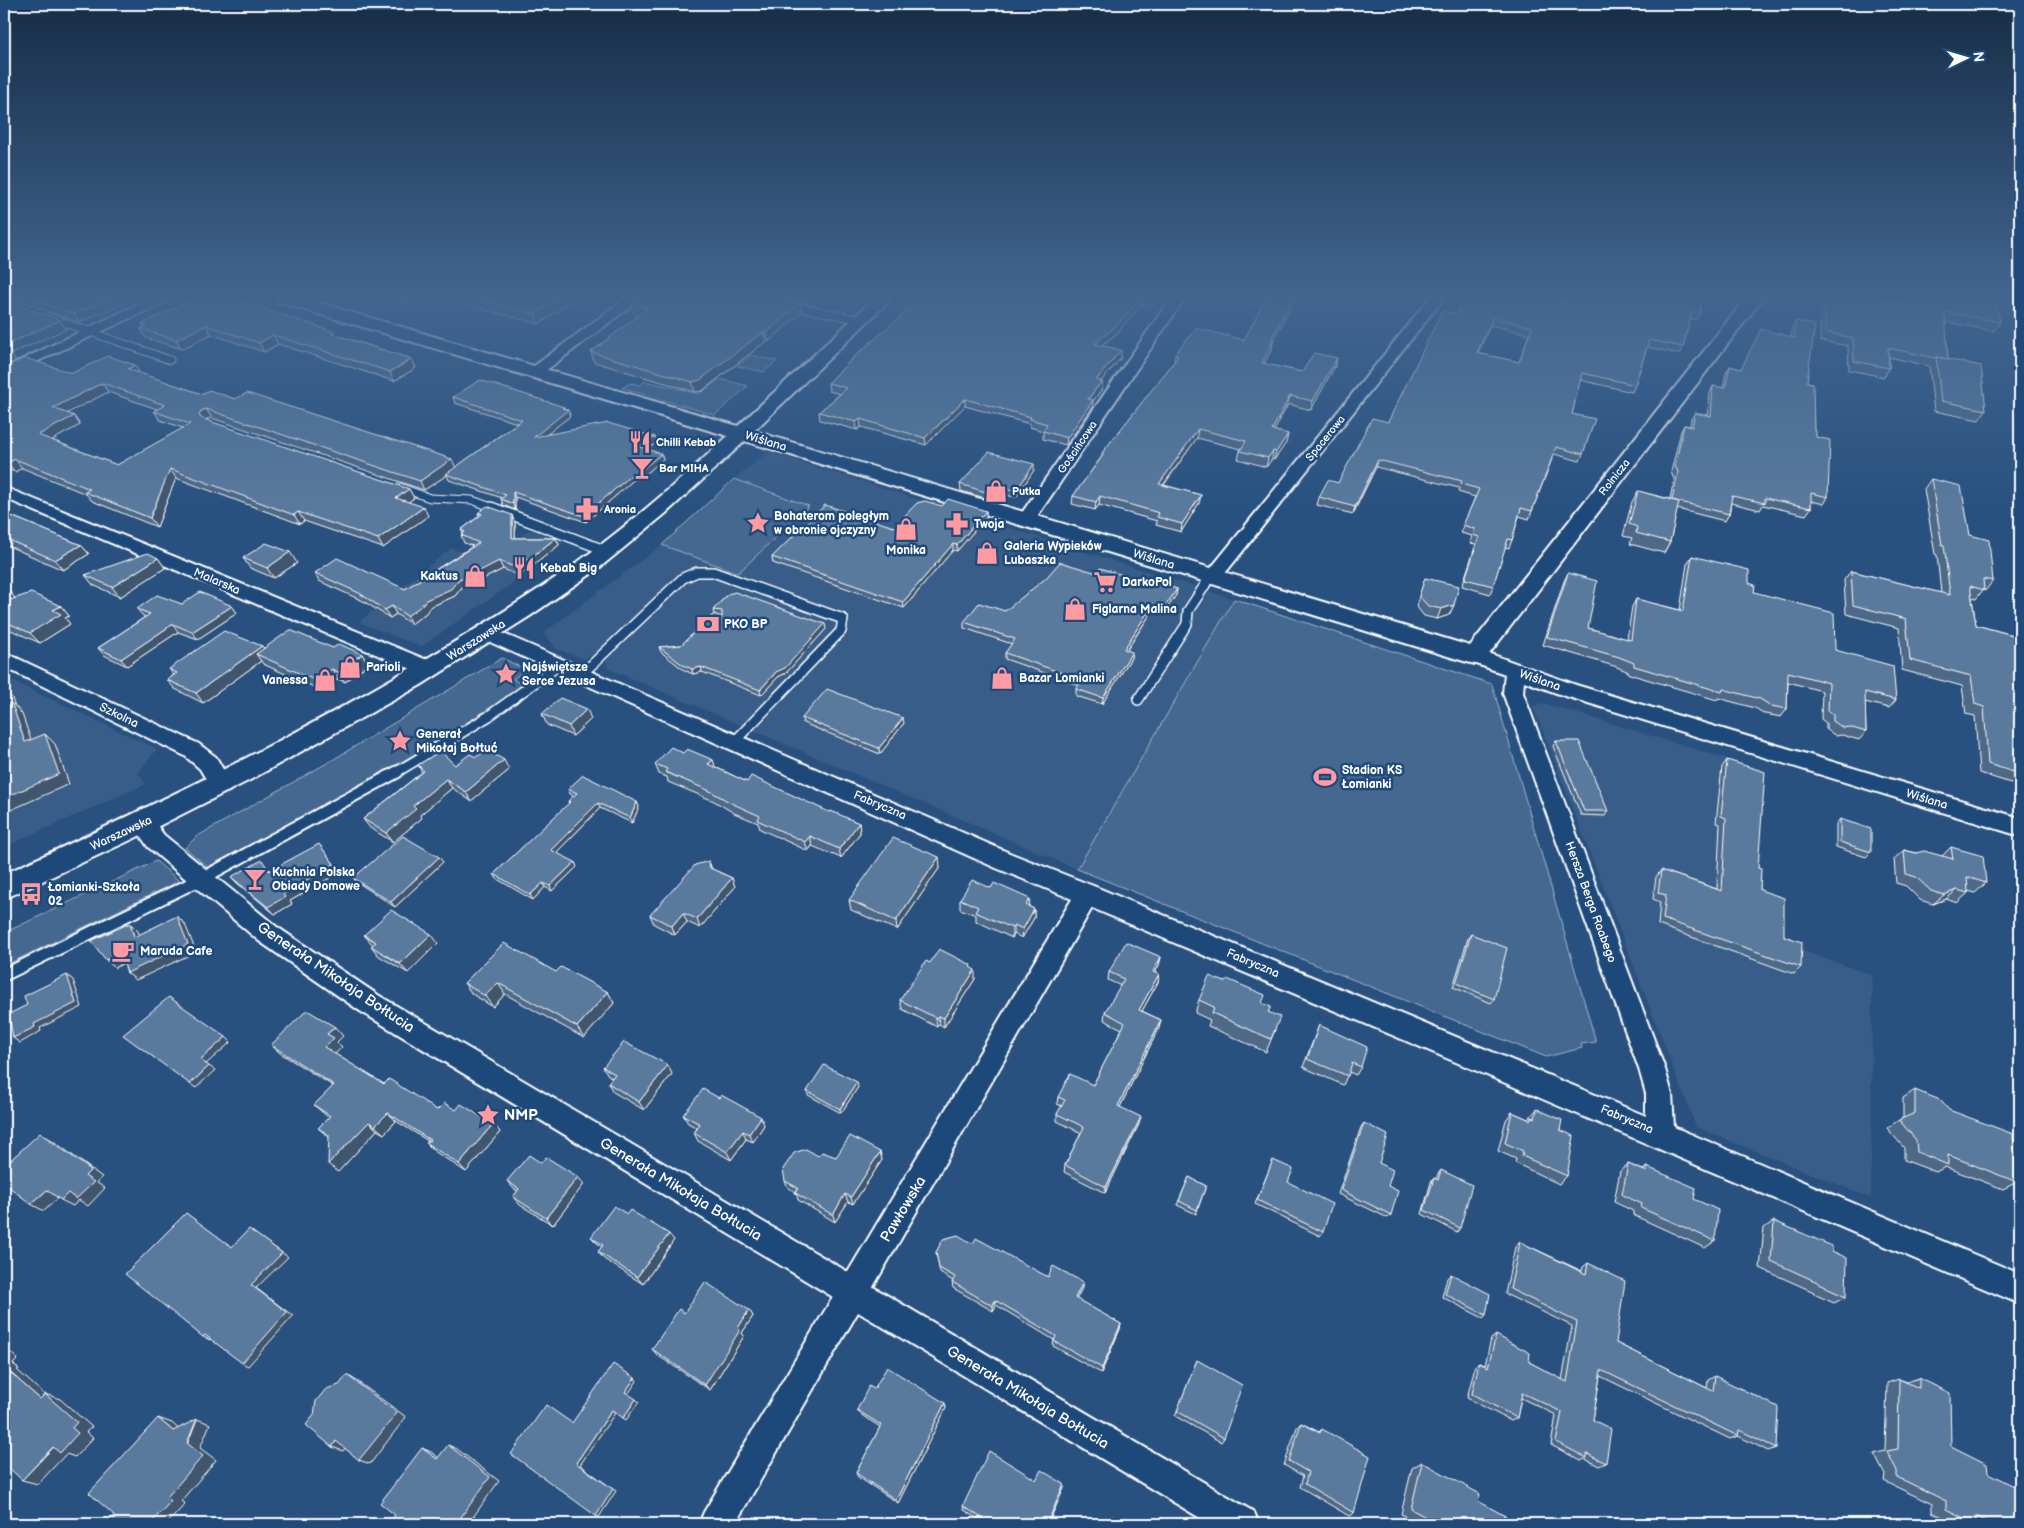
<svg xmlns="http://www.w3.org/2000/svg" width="2024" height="1528" font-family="'Balsamiq Sans',sans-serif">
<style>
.built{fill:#375d88}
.green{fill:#446890;stroke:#a2b4c8}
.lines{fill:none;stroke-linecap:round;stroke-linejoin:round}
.service-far2-casing{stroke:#fff;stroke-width:9}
.service-far1-casing{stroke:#fff;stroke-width:12}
.service-casing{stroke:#fff;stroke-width:15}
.minor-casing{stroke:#fff;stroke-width:4}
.tertiary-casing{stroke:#fff;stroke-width:4}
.service-far2{stroke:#1f4a7a;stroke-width:7}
.service-far1{stroke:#1f4a7a;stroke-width:9}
.service{stroke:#1f4a7a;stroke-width:11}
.minor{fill:#1f4a7a;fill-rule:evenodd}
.tertiary{fill:#1f4a7a;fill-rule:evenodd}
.wall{fill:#4d6987;stroke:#fff;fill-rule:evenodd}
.shaded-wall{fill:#3f556e;stroke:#fff}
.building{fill:#5a7a9d;stroke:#fff;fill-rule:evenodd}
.labels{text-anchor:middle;stroke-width:5;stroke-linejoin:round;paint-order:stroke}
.far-street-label{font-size:11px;fill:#fff;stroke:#1f4a7a}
.far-poi-label{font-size:11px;font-weight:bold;fill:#fff;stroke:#1f4a7a;text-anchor:start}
.street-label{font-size:12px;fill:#fff;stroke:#1f4a7a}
.poi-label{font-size:12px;font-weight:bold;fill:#fff;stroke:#1f4a7a;text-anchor:start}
.near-street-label{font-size:15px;fill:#fff;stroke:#1f4a7a}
.near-poi-label{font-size:15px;font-weight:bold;fill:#fff;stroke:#1f4a7a;text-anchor:start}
</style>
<rect width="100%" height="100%" fill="#28517f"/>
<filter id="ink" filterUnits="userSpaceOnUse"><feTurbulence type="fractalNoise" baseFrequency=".02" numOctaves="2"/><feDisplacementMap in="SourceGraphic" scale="10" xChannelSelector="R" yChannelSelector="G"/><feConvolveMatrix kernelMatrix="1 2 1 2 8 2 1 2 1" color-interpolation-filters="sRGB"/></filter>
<g filter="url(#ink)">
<!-- built -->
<path class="built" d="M768,452L1234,599L1077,869L607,668V662L592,655L584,659L557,649L543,633L662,545L738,573L809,506L734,479Z
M530,529L564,542L507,587L421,647L359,622L451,548L487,562Z
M4,677L157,749L138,773L146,784L4,847Z
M1543,703L1765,770L1749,932L1872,975L1871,1198L1696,1127L1533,706Z"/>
<!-- green -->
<path class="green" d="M751,355L777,361L764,372L737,366Z
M720,379L748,386L715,415L622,388L630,383L640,385L645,381L699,394Z
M734,479L809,506L738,573L662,545Z
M1234,599L1492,684L1596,1042L1581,1044L1582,1048L1546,1057L1077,869Z
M502,658L526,670L513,679L523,685C424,755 315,809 208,867L185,848L196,837L329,762Z
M156,861L179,881L4,966V933Z"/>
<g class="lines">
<defs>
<path id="service-far2" d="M789,305L861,320
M48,317L170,360
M399,487L430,498L472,500L494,508"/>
<path id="service-far1" d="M491,507L607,551
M582,674L683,578L697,572H713L843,619L841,631L734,742
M1138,700L1187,624L1188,611L1207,582L1213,577
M395,773L489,716L560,664"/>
<path id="service" d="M4,975L201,879L397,772"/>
<path id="minor" d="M151,298H169L167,301L4,377V368Z
M626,298H642L540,375H530L528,372L530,369Z
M1171,298H1185L1032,524L1026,525L1020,524L1017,520Z
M1430,298H1444L1219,581L1213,583L1207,581L1204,577L1207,573Z
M4,487L437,664L440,669L437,674L430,676L423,674L4,498Z
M488,627L1012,854L1096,887L1646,1116V1094L1639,1069L1503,693L1505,674L1468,661L1465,656L1468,651L1475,649L1482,651L1576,685L2020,818V836L1562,695L1524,681L1523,693L1665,1069L1672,1094L1674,1127L2020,1274V1304L1503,1082L1092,908L873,1287L1254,1512L1259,1524H1210L858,1312L735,1524H699L704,1512L833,1297L360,1011L259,941L148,847L132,823L135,817C152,811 155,823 164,835L277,927L378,995L848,1272L1072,899L996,868L481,638L478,633L481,628Z
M4,652L199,744L216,757L232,785L229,791L221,793L213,791L200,769L185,756L4,667Z"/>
<path id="tertiary" d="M277,298H303L738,426L875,298H892L754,431L1470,646L1746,298H1763L1483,662L1475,664L1467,662L745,441L665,514L598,569L530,616L421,685L250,780L133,839L4,899V874C153,806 300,735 441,650C494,618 548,585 598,547C643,513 686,475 728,436L279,302Z"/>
</defs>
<!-- service-far2 casing -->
<use href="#service-far2" class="service-far2-casing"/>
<!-- service-far1 casing -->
<use href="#service-far1" class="service-far1-casing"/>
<!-- service casing -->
<use href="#service" class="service-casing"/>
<!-- minor casing -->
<use href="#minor" class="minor-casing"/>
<!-- tertiary casing -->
<use href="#tertiary" class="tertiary-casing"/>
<!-- service-far2 -->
<use href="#service-far2" class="service-far2"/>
<!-- service-far1 -->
<use href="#service-far1" class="service-far1"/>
<!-- service -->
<use href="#service" class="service"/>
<!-- minor -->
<use href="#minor" class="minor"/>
<!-- tertiary -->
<use href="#tertiary" class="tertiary"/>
</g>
<!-- wall -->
<path class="wall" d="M4,298H131L133,300L79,322L22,302L4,303Z
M196,298L336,335L412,359L416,368L394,381L278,344L264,352L211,334L182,349L146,338L141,329L144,327L142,324Z
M387,298H425L410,304Z
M439,298H576L539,324Z
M638,298H777L800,303L801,313L768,342H765L702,391L695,392L594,362L591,352L639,315L634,314L631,304L638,299Z
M784,298H813L807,303Z
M911,298H1158L1154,303L1150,306L1142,304L1116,334L1102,345L1121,358L1101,381H1102V389L1093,401L1092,408L1066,445L1043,439V431L1030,427V424L965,406L926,445L861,427L857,430L820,420L819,412L840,394L829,391L828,383L907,311H906L905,303Z
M1213,298H1295L1273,341L1272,349L1264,364L1302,372L1337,358L1335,366L1311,410L1288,404L1274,431L1288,434L1286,443L1274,460L1272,459L1266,467L1238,459L1240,451L1241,449L1197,438L1164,485L1201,495L1199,503L1181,532L1156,525L1157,521L1099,505L1095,510L1072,504L1073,496L1102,456V453L1174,362L1175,354L1244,340L1261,308L1213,299Z
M1308,298H1327L1324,301Z
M1567,298H1701L1700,313L1696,320L1690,318L1683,347L1679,354L1647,347L1635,385L1632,392L1580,380L1572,414L1583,454L1580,461L1554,454L1529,519L1519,516L1512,540L1509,548L1505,547L1493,586L1490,594L1462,586L1476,544L1470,543L1472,536L1461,533L1475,497L1458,492L1459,488L1376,467L1353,514L1317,505L1319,497L1338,483L1388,422L1456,314L1565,302ZM1490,325L1529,334L1519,362L1478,353Z
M1823,298H1873L1921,307L1920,298H1994L2000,322L1994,331L1946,322L1948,359L1986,410L1979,420L1934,411L1929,366L1889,357V368L1884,377L1849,370L1848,346L1820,341L1821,303Z
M1795,321L1807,382L1814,431L1816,437L1828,497L1824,504L1811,501V508L1806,515L1763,505L1760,510L1731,503L1729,514L1725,521L1677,509L1670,542L1664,553L1630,544L1632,538L1623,536L1632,502L1638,491L1670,499L1674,479L1671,472L1681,431L1684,425L1690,426L1691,419L1695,413L1708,415L1710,393L1713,386L1723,388L1726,373L1730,366L1741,369L1791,337L1792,328Z
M4,367L72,373H139L202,394L235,399L456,467L517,423L455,403L453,397L564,407L565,409L568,410L570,416L547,434L655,437L656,443L647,449L661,454L663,459L646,474L638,476L586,522L515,497V510L503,505L501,499L502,498L449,480L447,475L424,490L212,418L206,419V420L409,489L414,498L408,502L428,516L383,548L304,521L300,524L176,478L157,527L92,501L86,494L22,468L15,472L4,468ZM108,392L157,409L154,411L160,420L183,428L117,465L52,440L80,425L74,416L67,413Z
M1034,470L1016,497L1005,495L999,502L961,491L960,484Z
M1931,479L1970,535L1993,581L1985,591L1983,590L1976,599L1972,598L1976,625L2020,637V786L1979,773L1975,716L1966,714L1962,686L1902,670L1899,628L1846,614L1844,580L1851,571L1941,593L1937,555L1935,554L1924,489Z
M942,506L986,511V517L957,551L953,550L904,608L773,563L772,557L894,527Z
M4,513L81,545L89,554L63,570L4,544Z
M478,513L515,523V538H556L559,545L520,576L503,569L475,583L462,587L455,596L430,607L426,613L411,624L396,614L390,618L363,601L319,581L315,573L405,589L473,546L464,543L461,535L463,533L461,530L479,516Z
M1692,556L1749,583L1754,592L1835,650L1896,700L1889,708L1865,702L1866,732L1859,740L1842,735L1836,736L1826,729V723L1821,719L1822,691L1788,682L1787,709L1781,717L1765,714L1755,708L1718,698L1717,700L1629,674V672L1614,666L1543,645L1564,581L1568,573L1588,628L1627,639L1632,607L1636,599L1680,610L1687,564Z
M158,558L165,568L120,597L93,585L85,575Z
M243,558L297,563L274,578L250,568Z
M1425,578L1454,605L1449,615L1437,619L1424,616L1416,606Z
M1149,583L1177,589L1176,595L1163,614L1153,610L1127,650L1131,658L1102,704L1076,696V689L1079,685L1005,659V653L1012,644L964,628V622L1005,611Z
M4,587L6,588L15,598L61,606L69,616L65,618L70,624L40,643L4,627Z
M728,594L826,629L786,673L778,677L761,695L702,672L693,674L684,670L661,652L659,647L681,645L714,614L713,610Z
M182,604L232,606L237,613L198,639L178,632L127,666L104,655L98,648L145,617L143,616L137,609Z
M262,646L264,648H333L362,654L368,664L345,682L338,679L323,691L263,664L261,661L203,703L175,689L167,680L174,675L169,669Z
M542,714L591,719L573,736L547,725Z
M802,718L904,723L880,754L803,723Z
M1556,741L1608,811L1605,816L1581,815L1553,746Z
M683,753L713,760L715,767L747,782L859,823L860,833L841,858L812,846L808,851L760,829L758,823L734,813L714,801L668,782L667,777L659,774L655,764Z
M1727,760L1758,868L1760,890L1801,967L1794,974L1658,925L1660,902L1653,899L1656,877L1661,870L1717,889L1720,824L1716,823L1722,767Z
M418,765H455L509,770L471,801L452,788L420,815L422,818L393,842L370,828L363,819L422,772Z
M568,789L637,802L639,807L632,823L600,808L556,853L577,867L552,891L545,887L533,900L497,879L494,874L569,804L568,801L574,796L570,794Z
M1840,819L1871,852L1866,857L1836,847V824Z
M1951,847L1986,883L1975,893L1968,891V893L1957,903L1946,899L1933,904L1920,900L1906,886L1896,883L1894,859L1904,850L1916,853L1942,856Z
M324,851L340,872L290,901L292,904L275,914L238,884L231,877L268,867L270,871Z
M709,861L712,869L732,878L735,887L700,928L687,922L675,935L654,924L650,915Z
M443,862L395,907L357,882L353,878Z
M940,867L897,930L851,910L849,900Z
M2020,877V922L2017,921L2014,883Z
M960,899L1029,907L1034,909V918L1022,938L1014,934L1012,938L976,921V915L960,909Z
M1471,934L1494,999L1491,1003L1453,987L1468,938Z
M364,935L438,943L408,973L379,956L371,946L373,945Z
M1161,957L1159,965L1155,972L1159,974L1158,982L1142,1011L1161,1020L1159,1028L1120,1107L1139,1124L1105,1193L1064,1172L1065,1165L1081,1133L1057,1121V1114L1062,1106L1057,1104L1058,1097L1093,1085L1122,1029L1104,1020L1105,1012L1121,986L1108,980L1109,972Z
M930,963L975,979L944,1027L939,1024L937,1027L902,1009L900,1000Z
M556,972L608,992L614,1003L584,1038L505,994L493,1007L472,994L464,983Z
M1199,1000L1262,1003L1269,1012L1275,1030L1266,1052L1208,1026L1210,1020L1195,1013Z
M1319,1025L1361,1067L1356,1075L1349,1072L1343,1085L1303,1067Z
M343,1036L337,1042L342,1047L335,1054L384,1084L437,1110H456L493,1124L500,1132L466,1172L434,1151L426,1143L428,1141L396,1121L384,1134L377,1130L338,1172L329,1137L318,1128L329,1118L314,1105L333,1086L280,1053L271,1045Z
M603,1067L672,1074L644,1110L613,1092L608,1083L612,1078L608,1075Z
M858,1087L841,1113L808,1095L807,1091Z
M1915,1090L2017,1182L2003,1189L1945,1167L1936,1172L1904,1160V1148L1887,1128L1899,1120L1903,1118V1098Z
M1537,1109L1560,1130L1567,1176L1559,1184L1515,1163L1516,1159L1498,1151L1506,1120L1512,1112L1528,1119Z
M683,1115L764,1125L753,1142L746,1139L731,1160L698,1141L694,1133L697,1128L688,1123Z
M1364,1123L1388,1186L1391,1215L1388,1218L1338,1194L1361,1127Z
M880,1152L882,1160L853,1204L848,1202L835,1222L798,1200L796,1192L788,1188L785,1181L818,1156L836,1157Z
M1273,1160L1323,1232L1320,1236L1255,1204Z
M541,1163L584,1184L553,1225L520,1205L513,1197L518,1191L514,1189L507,1181Z
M1628,1164L1643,1170L1647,1167L1694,1199L1715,1241L1705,1248L1633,1215V1211L1614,1202L1620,1171Z
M1441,1170L1460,1228L1457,1232L1422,1214L1431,1182L1434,1178L1436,1179L1438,1174Z
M1189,1177L1206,1186L1196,1214L1177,1205Z
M627,1214L674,1240L643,1284L604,1259L598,1252L602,1247L597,1243L591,1237Z
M1774,1221L1832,1251L1846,1297L1834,1303L1814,1294V1292L1760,1268L1764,1228Z
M1520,1242L1582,1271L1583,1267L1588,1263L1616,1343L1707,1388L1708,1380L1715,1376L1776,1448L1768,1451L1738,1436L1730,1439L1600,1376L1593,1420L1606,1463L1599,1466L1585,1459L1581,1461L1551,1445L1556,1415L1521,1398L1517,1418L1511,1421L1467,1398L1475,1366L1479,1363L1485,1365L1491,1339L1496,1335L1529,1362L1562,1380L1572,1326L1505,1294L1515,1247Z
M973,1244L1048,1277L1082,1288L1076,1299L1121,1324L1120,1329L1101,1373L1053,1346L1054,1340L996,1305L993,1311L953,1288L952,1282L953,1281L940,1273L936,1252Z
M1451,1274L1486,1315L1483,1318L1442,1297L1447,1278Z
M749,1310L753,1316L742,1333L744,1336L710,1390L657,1355L652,1349L684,1313Z
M1197,1360L1224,1438L1221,1442L1175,1416Z
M1919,1378L1951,1446L1988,1473L2020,1524H1957L1932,1512V1504L1884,1481L1885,1475L1874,1454L1885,1451L1887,1383L1899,1379L1907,1382Z
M946,1408L898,1503L858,1477L856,1473L880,1427L860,1414L857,1410Z
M1301,1423L1319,1432L1322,1429L1354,1513L1349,1516L1300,1487L1303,1476L1284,1465L1297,1427Z
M1422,1462L1478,1501L1505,1524H1420L1401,1514L1412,1468Z
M1036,1480L1064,1488L1048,1524H987L964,1510L963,1506Z
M1822,1521L1829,1524H1815V1522Z"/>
<!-- shaded-wall -->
<path class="shaded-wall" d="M112,298H131L133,300L79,322L74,314Z
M408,298H425L410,304Z
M559,298H576L539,324L535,314Z
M807,298H813L807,303Z
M1141,298H1142V304L1116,334L1094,351L1095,344Z
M1151,298H1158L1154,303L1150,306Z
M1292,298H1295L1273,341L1272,349L1260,371L1262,363L1271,340Z
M800,303L801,313L768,342L767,332Z
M1493,318L1475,360L1477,353Z
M60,320L66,329L11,354L15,361L4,367V346Z
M206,325L211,334L182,349L176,340Z
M763,332L765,342L702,391L695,392L692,382Z
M273,335L278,344L264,352L259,343Z
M1121,350V358L1095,388L1096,380Z
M1337,358L1335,366L1311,410L1313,401Z
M412,359L416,368L394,381L390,372Z
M135,365L140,374L128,369Z
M1102,381V389L1093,401L1092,408L1066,445L1067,438L1088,399Z
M102,383L108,392L60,417L53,408Z
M1290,396L1288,404L1270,439L1272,430Z
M965,399V406L926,445L925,438Z
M564,407L566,412L568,410L570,416L536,443L534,437Z
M206,409L212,418L206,419L205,424L199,416L201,411Z
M74,416L80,425L45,444L38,435Z
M860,419L861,427L857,430L856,422Z
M1198,429L1197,438L1158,492L1159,484Z
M1288,434L1286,443L1274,460L1276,452Z
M655,437L656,443L642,453L640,447Z
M1273,451L1272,459L1266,467L1268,458Z
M661,454L663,459L646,474L638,476L586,522L584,516L637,470Z
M15,459L22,468L15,472L8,463Z
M452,459L456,468L446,474L447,475L424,490L420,481Z
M1378,460L1376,467L1353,514L1355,507Z
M1034,464V470L1016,497V491Z
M170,469L176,478L157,527L150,518Z
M1005,488V495L999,502L998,496Z
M409,489L414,498L401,507L396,498Z
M513,492L515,497V510L513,504Z
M1201,495L1199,503L1181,532L1182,524Z
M1100,496L1099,505L1095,510L1096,502Z
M424,507L428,516L383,548L378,539Z
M986,511V517L957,551V545Z
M298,512L304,521L300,524L294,515Z
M512,515L515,523V545L512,538Z
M556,538L559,545L520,576L517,568Z
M953,544V550L904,608L903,602Z
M81,545L89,554L63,570L55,560Z
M290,552L297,563L274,578L267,568Z
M158,558L165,568L120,597L112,587Z
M499,561L503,569L475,583L462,587L455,596L430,607L426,613L411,624L407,616L426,600L459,579Z
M6,588L15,598L4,607V589Z
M1177,589L1176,595L1163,614L1164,608Z
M1153,604V610L1123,655L1124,649Z
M1454,605L1449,615L1437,619L1441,609Z
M61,606L69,616L65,618L70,624L40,643L30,633L53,610Z
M232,606L237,613L198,639L192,632Z
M392,606L396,614L390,618L385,610Z
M173,624L178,632L127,666L121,659Z
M825,624L826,629L786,673L778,677L761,695L760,690L776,672Z
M262,646L269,655L256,654L261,661L203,703L196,693Z
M1132,652L1131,658L1102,704L1103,698Z
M362,654L368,664L345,682L338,672Z
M701,667L702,672L693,674L692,669Z
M332,669L338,679L323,691L317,681Z
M4,690L12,698L14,705L22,714L35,752L25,742L4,697Z
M587,709L591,719L573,736L569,726Z
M903,718L904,723L880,754L879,748Z
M45,734L55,744L69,784L4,813V798Z
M504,760L509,770L471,801L466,792Z
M713,760L716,770L708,764Z
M446,779L452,788L420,815L422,818L393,842L386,833L413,806Z
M637,802L639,807L632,823L630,818Z
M598,803L600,808L554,855L551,850Z
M859,823L860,833L841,858L839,849Z
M810,836L812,846L808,851L805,842Z
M319,844L340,872L290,901L292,904L275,914L268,907Z
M439,857L443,862L395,907L391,902Z
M939,857L940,867L897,930L896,921Z
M575,862L577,867L552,891L550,886Z
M732,878L735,887L700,928L697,919Z
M543,883L545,887L533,900L530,895Z
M1957,890L1946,899L1933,904L1944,895Z
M1030,899L1029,909L1026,905Z
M1034,909V918L1022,938L1023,929Z
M683,913L687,922L675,935L672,926Z
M177,916L185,924L196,952L136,980L127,973Z
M130,923L138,931L143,945L134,937Z
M1014,925V934L1012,938V928Z
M431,934L438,943L408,973L400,964Z
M120,952L129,960L115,968L106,960Z
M1161,957L1159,965L1152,979L1153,972Z
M975,970V979L944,1027V1018Z
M1159,974L1158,982L1138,1018L1139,1010Z
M67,975L73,980L82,1007L40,1028L41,1031L20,1043L13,1038L34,1024Z
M498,983L505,994L493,1007L485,996Z
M608,992L614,1003L584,1038L577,1027Z
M938,1016L939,1024L937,1027L936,1018Z
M1161,1020L1159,1028L1117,1113L1118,1106Z
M335,1027L343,1036L337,1042L342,1047L333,1056L324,1047L327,1034Z
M226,1037L231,1042L206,1064L200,1060Z
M668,1065L672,1074L644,1110L639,1102Z
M209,1066L215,1070L196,1088L190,1084Z
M857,1082L858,1087L841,1113L840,1109Z
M388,1113L396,1121L384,1134L375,1126Z
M761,1117L764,1125L753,1142L749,1134Z
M1141,1117L1139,1124L1105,1193L1106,1187Z
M369,1122L377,1130L338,1172L328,1164Z
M493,1124L500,1132L466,1172L459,1164Z
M743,1131L746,1139L731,1160L727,1152Z
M40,1133L52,1140L102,1177L97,1183L105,1188L88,1206L79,1200L73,1206L61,1200L85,1176Z
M880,1152L882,1160L853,1204L851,1197Z
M578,1177L584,1184L553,1225L546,1218Z
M47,1190L59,1197L44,1211L31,1204Z
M845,1194L848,1202L835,1222L833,1215Z
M254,1233L288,1257L256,1288L293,1316L248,1366L242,1363Z
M669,1234L674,1240L643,1284L637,1277Z
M1083,1282L1082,1288L1074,1304L1075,1298Z
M995,1300L996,1305L993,1311V1306Z
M749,1310L753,1316L742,1333L744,1336L710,1390L705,1385L738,1328Z
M1121,1324L1120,1329L1101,1373L1102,1368Z
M205,1335L212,1337L210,1340L203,1337Z
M4,1347L18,1359L13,1364L19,1369L17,1370L55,1404L40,1399L4,1367Z
M347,1375L357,1381L406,1417L370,1464L359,1460Z
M635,1378L637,1381L628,1394L625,1392Z
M45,1394L60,1399L92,1427L86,1432L93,1438L75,1457L66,1454L38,1484L22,1480L72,1428Z
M636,1399L639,1402L626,1420L623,1418Z
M945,1403L946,1408L898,1503L896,1500Z
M612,1410L615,1413L580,1465L616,1491L599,1517L596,1516L576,1463Z
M158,1418L172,1423L186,1436L173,1431Z
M197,1419L210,1424L200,1448L216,1460L181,1501L185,1504L167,1524H150L167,1497Z
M336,1441L347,1446L343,1451L332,1447Z
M448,1445L457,1449L499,1481L468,1524H456Z
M422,1448L431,1452L446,1463L437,1459Z
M1064,1484V1488L1048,1524H1047Z"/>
<!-- building -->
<path class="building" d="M29,298H112L74,314Z
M196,298H227L243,302L335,332L332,334L412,359L390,372L273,335L259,343L206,325L176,340L141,329L147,326L142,324Z
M473,298H559L535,314Z
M640,298H777L800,303L767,332H763L700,380L692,382L591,352L648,308L631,304Z
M911,298H1141L1116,326L1095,344L1121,350L1096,380L1102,381L1088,399L1093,400L1067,438L1043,431L1047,424L1030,419L1031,417L965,399L925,438L860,419L856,422L819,412L847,388L828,383L856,355L914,305L905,303Z
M1253,298H1292L1271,340L1273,341L1262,363L1302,372L1314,353L1337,358L1313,401L1290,396L1272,430L1288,434L1276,452L1273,451L1268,458L1240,451L1246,441L1198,429L1159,484L1201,495L1182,524L1157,517L1159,513L1100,496L1096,502L1073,496L1104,454L1102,453L1178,357L1175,354L1196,328L1244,340L1265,300Z
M1464,298H1543L1566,302L1567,298H1701L1700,313L1692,311L1683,347L1649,340L1635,385L1582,373L1572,414L1595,419L1583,454L1556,447L1532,511L1521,508L1512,540L1508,539L1493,586L1465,579L1479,537L1473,535L1475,529L1463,525L1479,489L1461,484L1462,481L1378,460L1355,507L1319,497L1328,480L1338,483L1372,418L1388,422L1442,311L1456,314ZM1493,318L1532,327L1519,362L1477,353Z
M1825,298H1873L1927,308L1926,298H1994L2000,322L1945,312L1948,359L1936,357L1935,358L1888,348L1889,368L1854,361L1853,338L1825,332Z
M4,304H14L60,320L4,346Z
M1795,321L1815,325L1807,382L1813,383L1814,431H1816V437L1830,440L1828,497L1811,493V508L1765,498V503L1732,496L1729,514L1672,500L1678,472L1675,466L1684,425L1692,427L1695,413L1711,416L1713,386L1725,388L1730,366L1741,369L1761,329L1795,338Z
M4,350L9,352L4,355Z
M108,356L135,365L128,369L202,394L209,390L235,399L247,393L452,459L420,481L206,409L201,411L199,416L203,419L409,489L396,498L424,507L378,539L298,512L294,515L170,469L150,518L85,492L90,489L15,459L8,463L4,462V367L25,358L72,373ZM102,383L165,405L154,411L190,424L117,465L38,435L74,416L53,408Z
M1936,357L1981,366L1986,410L1941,401Z
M480,380L564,407L562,408L568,410L534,437L608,423L655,437L640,447L661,454L644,468L637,470L584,516L513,492V504L501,499L506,495L446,474L522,420L453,397Z
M989,452L1034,464L1016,491L1005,488L998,496L960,484Z
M1931,479L1961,486L1970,535L1989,540L1993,581L1983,579L1984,590L1970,586L1976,625L2020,637V774L1988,764L1984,707L1975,704L1971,676L1910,660L1906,619L1853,605L1851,571L1950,595L1944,545H1942Z
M1638,491L1679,502L1670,542L1636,533L1637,527L1629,524Z
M948,499L986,511L957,545L953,544L903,602L772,557L825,505L894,527L917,503L925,501L942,506Z
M487,506L512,515V538H556L517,568L499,561L472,575L459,579L451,589L426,600L421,606L407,616L392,606L385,610L359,593L315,573L337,558L405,589L479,543L461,535L465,532L461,530L482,514L478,513Z
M4,513L81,545L55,560L4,538Z
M266,543L290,552L267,568L243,558Z
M148,553L158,558L112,587L85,575Z
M1692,556L1749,570V583L1755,585L1754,592L1834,613L1835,650L1893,666L1896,700L1865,692L1866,732L1849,727L1843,728L1833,721V715L1828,711L1829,683L1788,672L1787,709L1771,706L1760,699L1723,689L1722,692L1634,666V663L1619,657L1547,637L1568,573L1597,581L1588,628L1631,640L1636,599L1683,611Z
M1060,562L1097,573L1100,568L1149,583L1151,581L1177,589L1164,608L1153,604L1124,649L1132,652L1103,698L1076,689L1082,680L1005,653L1015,639L964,622L979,603L1005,611L1046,578Z
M1425,578L1459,586L1454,605L1441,609L1428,606L1419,596Z
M200,592L232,606L192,632L173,624L121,659L98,648L150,614L137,609L157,595L182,604Z
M735,592L825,624L785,668L776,672L760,690L701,667L692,669L683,665L659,647L681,645L714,614L722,617V611L713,610L728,594Z
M31,593L61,606L53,610L61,614L30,633L4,621V602Z
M290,630L333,648L339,644L362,654L338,672L332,669L317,681L256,654Z
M224,631L262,646L196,693L167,680L177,673L169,669Z
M827,689L903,718L879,748L802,718Z
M4,694L6,703L12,704L25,742L45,734L59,774L4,798Z
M560,698L587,709L569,726L542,714Z
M1556,741H1579L1608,811H1584Z
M671,747L683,753L687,749L713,760L708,764L747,782L751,776L829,812L831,811L859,823L839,849L810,836L805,842L757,820L760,816L731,803L710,791L665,772L667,769L655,764Z
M487,750L504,760L466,792L446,779L413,806L416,809L386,833L363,819L424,771L418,765L440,751L455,765L470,754L476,757Z
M1727,760L1765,772L1758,868L1761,869L1760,890L1784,898V936L1802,942L1801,967L1663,919L1666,895L1658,893L1661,870L1722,891L1726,818L1721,816Z
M583,775L637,802L630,818L598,803L551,850L575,862L550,886L543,883L530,895L494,874L570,802L568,801L577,793L568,789Z
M1840,819L1871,829V852L1840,842Z
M403,836L439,857L391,902L353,878Z
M893,838L939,857L896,921L849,900Z
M319,844L334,864L283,894L285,897L268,907L231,877L262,860L269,871Z
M1951,847L1983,856L1986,883L1967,877L1968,893L1957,890L1944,895L1931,891L1916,877L1906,874L1904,850L1916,853L1924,851L1953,859Z
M709,861L710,868L732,878L697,919L683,913L672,926L650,915L695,865Z
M972,880L991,888L994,883L1030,899L1026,905L1034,909L1023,929L1014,925L1012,928L975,912L978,907L960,899Z
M391,910L431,934L400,964L371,946L376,942L364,935Z
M177,916L188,944L127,973L120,952L106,960L91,941L130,923L134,937Z
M1471,934L1507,948L1494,999L1456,983Z
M1126,942L1161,957L1153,972L1159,974L1139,1010L1161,1020L1118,1106L1141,1117L1106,1187L1065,1165L1084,1127L1057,1114L1065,1100L1058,1097L1070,1074L1093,1085L1125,1023L1105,1012L1124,979L1109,972Z
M504,943L556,972L561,967L608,992L577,1027L498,983L485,996L464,983Z
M939,949L971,965L970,967L975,970L944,1018L938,1016L936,1018L900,1000L926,961L930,963Z
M67,975L76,1003L34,1024L35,1027L13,1038L9,1014L27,1005L24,996Z
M1209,976L1225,982L1227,979L1265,995L1262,1003L1271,1007L1268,1012L1280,1017L1271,1039L1212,1013L1214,1007L1199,1000Z
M169,997L226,1037L200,1060L209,1066L190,1084L123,1035Z
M307,1010L335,1027L327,1034L334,1038L324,1047L384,1084L389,1079L437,1110L444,1103L456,1110L461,1104L493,1124L459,1164L426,1143L430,1140L388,1113L375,1126L369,1122L328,1164L329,1135L318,1128L330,1116L314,1105L334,1085L271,1045Z
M1319,1025L1367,1047L1361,1067L1352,1063L1348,1076L1307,1059Z
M624,1042L668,1065L639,1102L608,1083L615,1074L603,1067Z
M824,1065L857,1082L840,1109L807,1091Z
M703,1089L719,1098L721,1095L761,1117L749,1134L743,1131L727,1152L694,1133L700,1124L683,1115Z
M1915,1090L1940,1100L1949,1110L2013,1134L2017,1182L1948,1155V1165L1917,1152L1916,1140L1899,1120L1915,1113Z
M1537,1109L1562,1120L1560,1130L1574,1136L1567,1176L1522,1156L1523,1151L1505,1143L1512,1112L1530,1120L1531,1117L1535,1118Z
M1364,1123L1388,1135L1379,1163L1393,1170L1388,1186L1398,1191L1391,1215L1341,1190Z
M40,1133L91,1170L85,1176L94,1182L76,1199L68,1193L61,1200L47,1190L31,1204L4,1183V1166Z
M850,1136L880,1152L851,1197L845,1194L833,1215L795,1193L798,1188L785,1181L783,1169L794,1153L806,1149L818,1156L822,1152L836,1157Z
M529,1155L541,1163L546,1157L578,1177L546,1218L513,1197L519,1189L507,1181Z
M1273,1160L1293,1169L1288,1182L1332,1204L1323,1232L1257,1200Z
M1628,1164L1647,1172V1167L1696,1188L1694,1199L1718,1210L1715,1241L1641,1208L1642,1204L1622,1195Z
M1441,1170L1472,1185L1460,1228L1424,1210L1434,1178L1438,1180Z
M1189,1177L1206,1186L1197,1210L1179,1201Z
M614,1206L627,1214L630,1210L669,1234L637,1277L598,1252L603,1245L591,1237Z
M186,1213L232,1247L249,1229L282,1253L251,1285L287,1312L242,1363L205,1335L203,1337L125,1274Z
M1774,1221L1832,1246V1251L1847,1258L1846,1297L1826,1288V1286L1771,1261Z
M958,1235L973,1244L976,1238L1048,1277L1053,1266L1083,1282L1075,1298L1121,1324L1102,1368L1054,1341L1056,1336L995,1300L993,1306L952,1282L955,1277L939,1268L936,1252L943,1239Z
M1520,1242L1586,1274L1588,1263L1625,1281L1616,1343L1713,1391L1715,1376L1778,1407L1776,1448L1739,1430L1738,1436L1601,1370L1593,1420L1611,1429L1606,1463L1587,1454V1458L1556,1442L1562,1412L1522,1393L1517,1418L1472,1394L1479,1363L1488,1367L1496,1335L1530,1353L1529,1362L1567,1382L1577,1322L1510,1289Z
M1451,1274L1490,1294L1486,1315L1445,1294Z
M705,1282L749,1310L738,1328L740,1330L705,1385L652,1349L679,1309L684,1313Z
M1197,1360L1242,1385L1224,1438L1177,1411Z
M613,1364L635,1378L625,1392L636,1399L623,1418L612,1410L576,1463L613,1489L596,1516L511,1454L546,1405L572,1423Z
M4,1367L40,1399L45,1394L77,1422L72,1428L78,1433L60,1453L53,1447L22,1480L4,1463Z
M887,1367L945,1403L896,1500L856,1473L881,1425L857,1410L869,1386L874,1389Z
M347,1375L397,1413L359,1460L336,1441L332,1447L306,1425L314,1415L316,1401L326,1389L339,1385Z
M1919,1378L1950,1393L1951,1446L1987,1464L1988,1473L2020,1489V1524H1991L1976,1516V1524L1946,1509V1501L1897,1477V1471L1887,1451L1898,1449L1899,1379L1919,1388Z
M158,1418L173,1431L197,1419L187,1443L203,1456L167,1497L171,1501L150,1524H105L114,1515L89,1493Z
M1301,1423L1320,1433L1322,1429L1370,1456L1354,1513L1305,1484L1308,1472L1289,1461Z
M448,1445L490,1477L456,1524H388L395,1515L380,1503L422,1448L437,1459Z
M989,1451L1036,1480L1041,1470L1064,1484L1047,1524H991L963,1506Z
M1422,1462L1480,1494L1478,1501L1507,1517L1505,1524H1438L1411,1509Z
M1113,1516L1127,1524H1110Z
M1136,1521L1141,1524H1134Z
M1822,1521L1829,1524H1822Z"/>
</g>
<!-- sky -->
<linearGradient id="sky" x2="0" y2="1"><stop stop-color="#162d46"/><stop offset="0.58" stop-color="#426590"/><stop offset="1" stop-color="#426590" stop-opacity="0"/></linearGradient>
<rect width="2024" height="512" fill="url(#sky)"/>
<!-- icons -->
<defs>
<symbol id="restaurant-bare" viewBox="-9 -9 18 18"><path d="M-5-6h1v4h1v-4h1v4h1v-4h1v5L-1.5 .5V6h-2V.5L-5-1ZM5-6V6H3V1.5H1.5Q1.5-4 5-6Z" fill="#ff9aa2" stroke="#1f4a7a" stroke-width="2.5" paint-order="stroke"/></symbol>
<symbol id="bar-bare" viewBox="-9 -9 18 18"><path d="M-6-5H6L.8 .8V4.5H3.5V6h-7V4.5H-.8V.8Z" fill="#ff9aa2" stroke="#1f4a7a" stroke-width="2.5" paint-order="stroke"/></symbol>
<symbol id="shop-bare" viewBox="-9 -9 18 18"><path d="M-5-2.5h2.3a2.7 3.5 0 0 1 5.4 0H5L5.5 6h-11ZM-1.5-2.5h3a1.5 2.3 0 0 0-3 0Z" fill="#ff9aa2" stroke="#1f4a7a" stroke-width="2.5" paint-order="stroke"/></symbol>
<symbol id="pharmacy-bare" viewBox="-9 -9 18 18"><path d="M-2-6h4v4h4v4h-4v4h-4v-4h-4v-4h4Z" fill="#ff9aa2" stroke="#1f4a7a" stroke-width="2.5" paint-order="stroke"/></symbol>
<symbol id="sight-bare" viewBox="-9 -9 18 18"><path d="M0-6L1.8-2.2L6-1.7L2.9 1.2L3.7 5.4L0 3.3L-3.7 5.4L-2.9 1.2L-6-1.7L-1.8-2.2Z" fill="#ff9aa2" stroke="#1f4a7a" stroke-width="2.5" paint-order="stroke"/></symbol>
<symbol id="supermarket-bare" viewBox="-9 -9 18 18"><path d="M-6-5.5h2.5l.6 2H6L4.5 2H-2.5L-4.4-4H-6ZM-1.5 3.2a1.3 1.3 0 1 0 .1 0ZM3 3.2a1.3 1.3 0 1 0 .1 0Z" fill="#ff9aa2" stroke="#1f4a7a" stroke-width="2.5" paint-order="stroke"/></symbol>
<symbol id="bank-bare" viewBox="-9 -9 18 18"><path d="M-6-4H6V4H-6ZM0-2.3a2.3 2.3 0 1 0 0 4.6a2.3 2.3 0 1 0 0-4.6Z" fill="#ff9aa2" stroke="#1f4a7a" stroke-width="2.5" paint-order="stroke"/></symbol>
<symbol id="stadium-bare" viewBox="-9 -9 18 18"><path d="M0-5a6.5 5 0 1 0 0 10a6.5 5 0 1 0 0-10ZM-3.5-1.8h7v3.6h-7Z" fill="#ff9aa2" stroke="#1f4a7a" stroke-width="2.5" paint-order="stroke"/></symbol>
<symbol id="bus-bare" viewBox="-9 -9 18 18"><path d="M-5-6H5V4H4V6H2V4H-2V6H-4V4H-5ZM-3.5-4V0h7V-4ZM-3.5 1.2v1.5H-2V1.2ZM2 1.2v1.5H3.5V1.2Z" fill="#ff9aa2" stroke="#1f4a7a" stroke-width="2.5" paint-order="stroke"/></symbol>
<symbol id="cafe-bare" viewBox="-9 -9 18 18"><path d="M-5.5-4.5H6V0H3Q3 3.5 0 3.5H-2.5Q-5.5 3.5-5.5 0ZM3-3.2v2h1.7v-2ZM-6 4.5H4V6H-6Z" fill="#ff9aa2" stroke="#1f4a7a" stroke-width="2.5" paint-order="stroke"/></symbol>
</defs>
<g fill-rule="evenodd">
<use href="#restaurant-bare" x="624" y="426" width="32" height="32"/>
<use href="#bar-bare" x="626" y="452" width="32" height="32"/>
<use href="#shop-bare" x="980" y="475" width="32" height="32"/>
<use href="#pharmacy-bare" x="571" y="493" width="32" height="32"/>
<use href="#sight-bare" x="742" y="507" width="32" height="32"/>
<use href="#pharmacy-bare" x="941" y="508" width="32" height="32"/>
<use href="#shop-bare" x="890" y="513" width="32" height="32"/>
<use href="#shop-bare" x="971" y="537" width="32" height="32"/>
<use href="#restaurant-bare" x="508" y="552" width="32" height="32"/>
<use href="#shop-bare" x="459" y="560" width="32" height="32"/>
<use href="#supermarket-bare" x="1089" y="566" width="32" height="32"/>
<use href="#shop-bare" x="1059" y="593" width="32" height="32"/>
<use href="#bank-bare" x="692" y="608" width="32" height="32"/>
<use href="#shop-bare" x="334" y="651" width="32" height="32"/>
<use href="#sight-bare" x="490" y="658" width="32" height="32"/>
<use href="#shop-bare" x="986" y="662" width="32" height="32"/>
<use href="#shop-bare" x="309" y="664" width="32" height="32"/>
<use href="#sight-bare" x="384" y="725" width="32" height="32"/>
<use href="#stadium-bare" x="1309" y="761" width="32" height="32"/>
<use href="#bar-bare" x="239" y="863" width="32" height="32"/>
<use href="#bus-bare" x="15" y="878" width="32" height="32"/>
<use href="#cafe-bare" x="107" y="935" width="32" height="32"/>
<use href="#sight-bare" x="472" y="1099" width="32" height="32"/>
</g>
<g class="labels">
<!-- far-street labels -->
<g class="far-street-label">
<text transform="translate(1325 438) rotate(-51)" y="4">Spacerowa</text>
<text transform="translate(1077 447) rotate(-56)" y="4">Gościńcowa</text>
<text transform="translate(1614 477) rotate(-52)" y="4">Rolnicza</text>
</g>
<!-- far-poi labels -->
<g class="far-poi-label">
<text x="656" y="446">Chilli Kebab</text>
<text x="659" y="472">Bar MIHA</text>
<text x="1012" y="495">Putka</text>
<text x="604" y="513">Aronia</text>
</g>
<!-- street labels -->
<g class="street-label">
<text transform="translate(766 441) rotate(17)" y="4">Wiślana</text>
<text transform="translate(1154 559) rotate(17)" y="4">Wiślana</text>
<text transform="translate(217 581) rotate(23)" y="4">Malarska</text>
<text transform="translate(476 640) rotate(-32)" y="4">Warszawska</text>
<text transform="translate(1540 680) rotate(19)" y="4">Wiślana</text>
<text transform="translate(119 715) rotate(26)" y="4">Szkolna</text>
<text transform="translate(1927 799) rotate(17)" y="4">Wiślana</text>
<text transform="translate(880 805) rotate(23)" y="4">Fabryczna</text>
<text transform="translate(121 833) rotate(-25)" y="4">Warszawska</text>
<text transform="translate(1591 902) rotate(70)" y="4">Hersza Berga Raabego</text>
<text transform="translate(1253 963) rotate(23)" y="4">Fabryczna</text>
<text transform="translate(1627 1119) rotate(23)" y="4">Fabryczna</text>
</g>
<!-- poi labels -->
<g class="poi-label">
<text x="774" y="520">Bohaterom poległym<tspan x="774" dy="14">w obronie ojczyzny</tspan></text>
<text x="974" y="528">Twoja</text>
<text x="1004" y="550">Galeria Wypieków<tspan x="1004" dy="14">Lubaszka</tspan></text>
<text x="906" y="554" text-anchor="middle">Monika</text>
<text x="540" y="572">Kebab Big</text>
<text x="458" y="580" text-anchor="end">Kaktus</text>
<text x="1122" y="586">DarkoPol</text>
<text x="1092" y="613">Figlarna Malina</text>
<text x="724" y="628">PKO BP</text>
<text x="366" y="671">Parioli</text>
<text x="522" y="671">Najświętsze<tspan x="522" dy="14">Serce Jezusa</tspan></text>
<text x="1019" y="682">Bazar Lomianki</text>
<text x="308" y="684" text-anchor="end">Vanessa</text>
<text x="416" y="738">Generał<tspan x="416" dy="14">Mikołaj Bołtuć</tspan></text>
<text x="1342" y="774">Stadion KS<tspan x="1342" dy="14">Łomianki</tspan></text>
<text x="272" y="876">Kuchnia Polska<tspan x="272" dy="14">Obiady Domowe</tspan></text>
<text x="48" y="891">Łomianki-Szkoła<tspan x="48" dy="14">02</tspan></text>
<text x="140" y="955">Maruda Cafe</text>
</g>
<!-- near-street labels -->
<g class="near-street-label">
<text transform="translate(336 977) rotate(34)" y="5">Generała Mikołaja Bołtucia</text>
<text transform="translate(681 1189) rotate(31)" y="5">Generała Mikołaja Bołtucia</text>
<text transform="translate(903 1209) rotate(-59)" y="5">Pawłowska</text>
<text transform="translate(1028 1397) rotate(31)" y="5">Generała Mikołaja Bołtucia</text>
</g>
<!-- near-poi labels -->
<g class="near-poi-label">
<text x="504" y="1120">NMP</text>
</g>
</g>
<!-- margin -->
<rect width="2024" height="1528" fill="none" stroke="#1f4a7a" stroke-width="20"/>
<rect x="10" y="10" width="2004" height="1508" fill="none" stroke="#fff" stroke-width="2" filter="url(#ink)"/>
<!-- north arrow -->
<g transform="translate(1966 58) rotate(85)" stroke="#1f4a7a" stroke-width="4" paint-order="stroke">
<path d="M0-4L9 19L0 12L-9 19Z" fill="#ffffff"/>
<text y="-8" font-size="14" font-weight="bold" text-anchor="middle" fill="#ffffff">N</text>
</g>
</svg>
